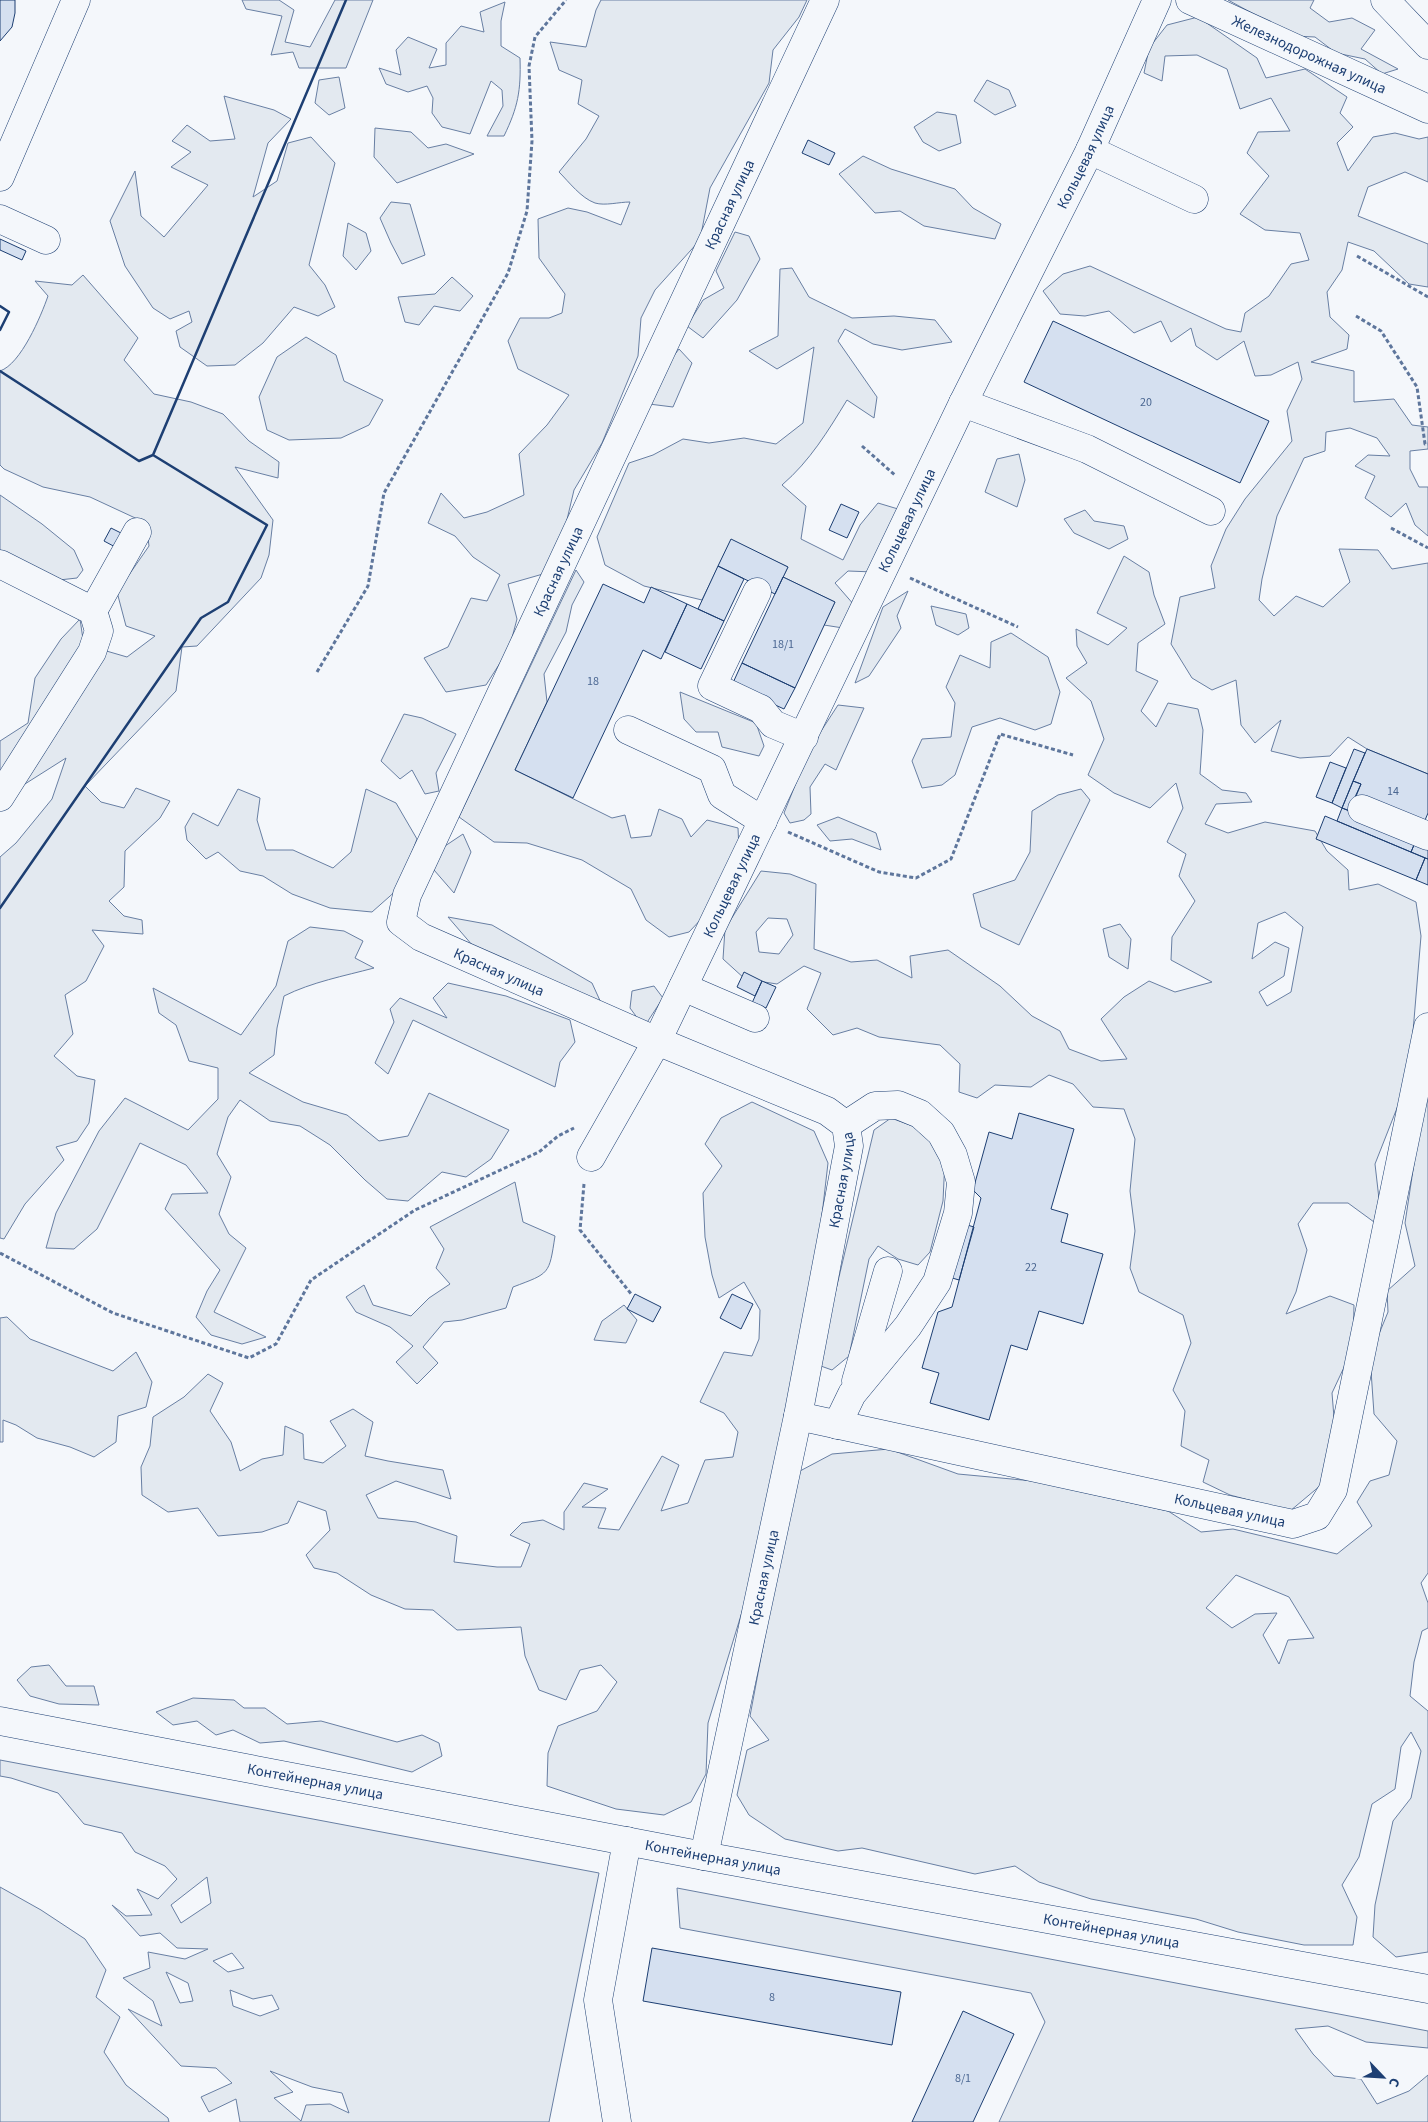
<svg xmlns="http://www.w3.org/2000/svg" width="1428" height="2122" font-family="'Source Sans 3',sans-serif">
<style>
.green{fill:#e3e9f0;stroke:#687fa3;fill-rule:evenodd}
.building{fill:#d5e0f0;stroke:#1d3f73}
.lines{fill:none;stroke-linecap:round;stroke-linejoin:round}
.minor-casing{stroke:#1d3f73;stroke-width:29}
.path{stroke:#5e769c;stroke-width:3;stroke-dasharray:4 2.5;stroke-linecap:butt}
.minor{stroke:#f4f7fb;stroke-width:28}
.wall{stroke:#1d3f73;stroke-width:2.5}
.labels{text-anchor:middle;stroke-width:4;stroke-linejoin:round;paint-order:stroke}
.number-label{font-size:12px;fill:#4b6792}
.street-label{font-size:15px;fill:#1d3f73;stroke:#f4f7fb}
</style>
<rect width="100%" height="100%" fill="#f4f7fb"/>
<!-- green -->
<path class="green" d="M242,0H279L294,10L285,42L310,47L335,0H373L346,68H299L293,52L271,55L282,16L246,9Z
M601,0H807L799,17L773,50L769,83L710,188L700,240L655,290L641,318L638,356L602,443L574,490L565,528L543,574L508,584L517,619L509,649L486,685L446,692L424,658L448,647L471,598L487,601L500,575L473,557L455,536L428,523L441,493L464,518L487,512L524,495L519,454L547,425L569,395L518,369L508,341L520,318H549L562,313L565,294L539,258L538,219L568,208L587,212L621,225L630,202C619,202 605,206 595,203C581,198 569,182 559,172L586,139L599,116L578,104L582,80L559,70L550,42L586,47L596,10Z
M1228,0H1314L1310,8L1329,22L1352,18L1375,30L1361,49L1398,69L1382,74L1365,59L1336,53L1315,37L1294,36Z
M505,2L501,21V46L520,58C521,91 518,107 504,136H487L503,106L502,90L491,81L470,134L442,127L432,113L433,98L427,86L408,92L386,84L379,68L401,75L396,50L408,37L437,49L429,68L446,65V43L461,26L484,32L480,12Z
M1198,17L1257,58L1266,78L1305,69L1347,97L1340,113L1353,127L1337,143L1348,171L1373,137L1395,133L1419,139L1428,137V182L1405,172L1368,187L1358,216L1428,244V287L1409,284L1374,251L1348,242L1342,270L1327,292L1330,317L1349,335L1347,349L1311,362L1354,371V402L1394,399L1412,425L1428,427V449L1410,451V469L1419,487H1428V536L1415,525L1406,503L1391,517L1365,498L1375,476L1355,466L1368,455L1390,456L1377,438L1350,428L1326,432L1325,451L1304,458L1277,516L1262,579L1259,600L1274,616L1296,596L1323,607L1350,582L1339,549L1378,550L1392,569L1428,563V774L1367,749L1348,737L1330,756L1300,758L1271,751L1281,720L1255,743L1241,725L1236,680L1212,690L1192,678L1171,644L1180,597L1215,588L1211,566L1226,529L1245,499L1292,441L1287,411L1302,379L1298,362L1271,375L1255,376L1244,341L1217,360L1196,346L1191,328L1171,342L1161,321L1134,333L1109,311L1085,316L1060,314L1043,291L1063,274L1090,266L1226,329L1241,332L1245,313L1269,296L1291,264L1309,260L1300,233L1265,230L1240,214L1269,176L1247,153L1258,132L1290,131L1271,98L1240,109L1227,69L1197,55L1165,56L1162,81L1144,73L1149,48L1167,25Z
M339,77L345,108L329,115L315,103L319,80Z
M987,80L1009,90L1016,106L995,115L974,101Z
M224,96L274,110L291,119L268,143L253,197L277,181L288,143L311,137L335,163L309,265L325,285L335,307L318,316L294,307L263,343L235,365L207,366L180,347L176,331L192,322L189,311L170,319L153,308L125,266L110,221L135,171L141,216L164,237L208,185L171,167L191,152L172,141L187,125L210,141L235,139Z
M937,112L956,115L961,143L939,151L923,142L914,127Z
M375,128L411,132L428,148L446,144L474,154L397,183L374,157Z
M863,156L891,169L955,189L973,208L1001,224L995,239L924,226L900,211L875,213L839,174Z
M391,202L410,204L425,255L402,264L391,243L380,218Z
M348,223L366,233L371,251L356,270L343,256Z
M735,232L749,236L760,259L737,300L703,338L687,326L703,300L724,288L716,271Z
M792,268L809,297L852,318L894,316L935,320L952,342L902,350L873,344L845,329L838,341L877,397L874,418L847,400C828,431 810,461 782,485L806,506L801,539L843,560L860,525L878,503L898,509L874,572L848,571L835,583L855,606L843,628L824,625L835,602L783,577L788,567L731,540L702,600L644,586L605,565L597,537L629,463L653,455L683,439L709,443L744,438L776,444L803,423L814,347L777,369L749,351L778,336L780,269Z
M83,275L138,338L124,360L154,394L191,402L223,414L249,441L279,462L278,478L235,467L273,520L269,555L261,578L197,646L182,647L176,691L85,786L101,802L124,808L136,788L170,801L160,818L125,851L124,887L109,901L124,916L142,920L143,934L92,930L104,946L86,981L65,995L73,1034L54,1056L77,1076L95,1080L89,1123L77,1141L56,1147L64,1160L25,1204L4,1239L0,1238V857L16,843L52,799L66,758L6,796L103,650L127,657L155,636L126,626L117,592L149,546L146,523L90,497L43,487L4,469L0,465V371C21,364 41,316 48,296L35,281L72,285Z
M452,277L473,296L460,311L434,306L419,325L405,322L398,297L435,294Z
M306,337L336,355L344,381L383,400L369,425L341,438L289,440L267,430L259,397L277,357Z
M679,349L692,363L673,407L649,404L662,371Z
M1019,454L1025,480L1017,507L985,492L997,459Z
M0,495L42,524L74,550L83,570L77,578L50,581L0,554Z
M1085,510L1094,521L1124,526L1128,539L1109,549L1074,533L1064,519Z
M1124,556L1149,572L1154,595L1165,624L1138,643L1136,671L1158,681L1141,711L1156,727L1168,703L1198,709L1203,730L1200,774L1222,790L1246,793L1252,802L1216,804L1205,824L1228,833L1265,822L1315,831L1327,851L1348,870L1349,890L1378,884L1416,902L1421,936L1412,1044L1399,1103L1375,1164L1379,1199L1374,1222L1348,1203H1313L1298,1224L1307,1250L1296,1292L1286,1314L1330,1296L1354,1305L1353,1348L1332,1393L1335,1430L1327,1480L1290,1511L1230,1495L1203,1482L1209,1460L1181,1446L1185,1411L1173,1390L1191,1343L1183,1315L1139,1292L1130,1268L1135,1231L1130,1191L1135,1139L1124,1109L1093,1107L1073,1084L1049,1075L1031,1087L995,1085L977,1098L959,1092L960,1064L940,1045L879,1037L857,1028L833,1035L807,1009L821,973L804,966L777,984L745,979L723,959L725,929L761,871L790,874L816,884L814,949L851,962L877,960L912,978L910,956L948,950L1000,986L1032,1016L1060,1031L1069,1049L1101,1061L1127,1059L1101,1019L1124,997L1149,981L1175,992L1212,982L1171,960L1172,937L1195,901L1179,876L1186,854L1167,842L1183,808L1176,783L1150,808L1114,793L1088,775L1104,739L1091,701L1066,678L1087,663L1077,646L1076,629L1108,645L1127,628L1097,613ZM1285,912L1303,927L1291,992L1267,1006L1259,992L1284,976L1289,948L1275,942L1252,959L1258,923ZM768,918L787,919L793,935L779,954L759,952L756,932Z
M576,570L584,582L572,605L566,632L544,674L547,702L515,770L612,818L625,815L631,838L651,836L659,809L682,819L691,837L707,820L738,828L739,850L707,913L689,932L669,937L646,920L631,889L582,860L527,843L494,842L459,817Z
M908,591L897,616L901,628L869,676L855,683L883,607Z
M931,606L966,614L969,628L958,635L936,625Z
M80,619L84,646L0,786V741L28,723L35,678L61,639Z
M1011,633L1048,657L1060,692L1051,724L1035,730L1000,718L972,727L955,775L942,785L922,788L912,761L922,739L951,737L955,703L946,687L960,655L990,668L991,642Z
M680,692L756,723L764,746L759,756L722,747L718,732H696L684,719Z
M838,705L864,708L836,770L825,764L810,787L811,814L804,820L790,823L784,813L810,748Z
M404,714L422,718L456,734L436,773L439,791L425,794L412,770L400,779L381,761Z
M238,789L260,798L257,820L266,850H293L333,868L351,852L366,789L396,803L417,839L398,889L372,912L330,908L292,894L263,876L240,871L218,852L206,859L187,840L185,827L193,813L218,826Z
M1081,789L1090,800L1019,945L981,927L973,894L1015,880L1030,852L1032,811L1058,795Z
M838,817L876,833L881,850L852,839L830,841L817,825Z
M463,834L471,852L454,893L434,870L442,848Z
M448,917L492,925L592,983L602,1005L473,946Z
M1120,924L1131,939L1128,969L1109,957L1103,929Z
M310,927L344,931L363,941L355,958L374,968C344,976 312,982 284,996L277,1028L274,1055L249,1073L303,1102L347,1115L379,1141L408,1136L429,1093L509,1130L491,1159L466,1177L442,1172L408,1201L387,1199L365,1180L330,1145L300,1126L270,1121L240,1100L228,1117L217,1154L231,1177L219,1214L229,1234L246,1248L214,1312L266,1337L242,1344L211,1335L196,1317L207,1291L220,1270L165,1209L172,1194L208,1193L186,1165L140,1143L97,1229L74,1249L46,1248L56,1213L99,1131L125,1098L188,1130L218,1099V1068L189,1061L176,1025L159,1013L153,988L241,1035L276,986L288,941Z
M448,983L506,996L570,1020L575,1042L560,1062L555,1087L413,1020L388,1074L375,1063L394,1022L390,1009L400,998L447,1018L433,998Z
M654,986L663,998L644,1027L630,1008L632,991Z
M1428,1071V1573L1421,1583L1428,1603V1628L1422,1631L1414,1662L1410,1696L1428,1711V1952L1396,1957L1373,1937L1375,1905L1393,1821L1411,1798L1421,1751L1411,1732L1401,1747L1395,1789L1372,1804L1359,1857L1342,1885L1357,1917L1353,1945H1304L1238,1932L1196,1919L1091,1899L1039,1882L1015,1866L975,1874L862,1848L838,1851L785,1839L749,1815L737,1795L747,1750L769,1740L750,1716L768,1620L783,1522L800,1471L832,1454L889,1449L958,1474L1033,1481L1168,1511L1201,1532L1233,1529L1337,1554L1372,1526L1357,1502L1370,1481L1389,1475L1397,1441L1374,1414L1370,1356L1388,1312L1387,1291L1415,1266L1405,1223ZM1236,1575L1289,1597L1314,1638L1288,1640L1279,1664L1263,1635L1277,1613L1255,1614L1232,1628L1206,1608Z
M752,1102L814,1131L828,1163L817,1258L749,1589L708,1723L706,1774L691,1802L664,1815L616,1809L547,1786L548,1753L558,1726L597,1711L617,1682L601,1665L580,1670L566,1700L539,1690L525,1656L521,1627L457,1630L433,1610L405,1609L371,1595L337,1573L314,1568L306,1555L330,1530L326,1511L298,1501L288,1523L262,1532L218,1536L198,1508L168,1512L142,1495L141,1467L150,1446L153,1417L184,1397L208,1374L223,1383L210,1411L231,1442L240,1471L262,1459L283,1455L285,1426L303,1434L304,1459L323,1463L346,1446L330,1421L353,1409L373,1422L365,1456L388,1461L443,1470L451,1499L396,1481L366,1495L378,1518L416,1522L457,1536L454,1562L497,1567H521L530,1544L510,1535L522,1523L543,1520L564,1530V1512L584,1483L608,1489L582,1507L606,1508L598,1528L619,1530L662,1456L679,1465L661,1511L688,1503L705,1460L733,1457L738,1432L724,1413L700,1402L724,1352L752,1356L759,1339L760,1310L744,1282L719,1298L712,1275L705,1237L703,1193L722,1166L705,1144L721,1118Z
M891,1118L918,1128L945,1159L943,1201L930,1252L918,1265L898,1259L878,1246L869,1259L849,1356L832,1370L818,1365L874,1130Z
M515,1182L523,1222L555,1236C549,1275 550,1273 513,1287L506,1308L462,1320L444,1322L423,1347L438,1363L417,1384L396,1362L413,1346L390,1327L356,1312L346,1297L364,1285L373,1305L411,1316L429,1298L450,1284L436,1268L444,1249L430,1227Z
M624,1305L637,1320L626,1343L594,1340L602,1321Z
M7,1317L30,1339L113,1371L136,1352L152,1382L146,1407L118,1416L116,1442L94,1457L70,1447L37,1438L16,1425L3,1420V1442H0V1318Z
M49,1665L66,1686H94L99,1705L59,1704L30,1696L17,1680L31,1667Z
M193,1698L234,1700L244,1708H265L287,1724L321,1721L397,1742L422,1735L439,1743L442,1756L412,1772L284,1741L260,1743L233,1730L216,1735L197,1721L173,1725L156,1712Z
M0,1760L599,1873L549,2122H240L236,2099L209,2112L201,2097L232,2083L216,2068L181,2066L128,2009L162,2026L153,2001L123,1978L150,1968L148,1952L185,1959L208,1949L177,1948L160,1933L140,1936L112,1905L126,1916L152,1915L137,1889L158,1899L177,1879L165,1866L135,1852L122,1833L84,1824L58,1793L11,1778L0,1776ZM207,1877L211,1903L181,1923L171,1905ZM232,1953L244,1968L228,1972L213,1961ZM166,1972L188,1983L193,2001L180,2003ZM230,1990L253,1999L272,1995L279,2009L260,2016L233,2006ZM270,2071L312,2087L342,2093L349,2113L330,2104L306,2105L301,2121L274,2098L293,2092Z
M0,1887L41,1910L85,1939L106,1970L96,1997L120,2017L104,2052L126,2085L168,2118L169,2122H0Z
M677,1888L1428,2031V2048L1366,2042L1328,2026L1295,2029L1313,2054L1334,2076L1361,2079L1377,2104L1409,2091L1428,2075V2122H999L1045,2022L1031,1993L680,1928Z"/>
<!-- building -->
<path class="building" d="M0,0H15V13L12,27L0,41Z
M808,140L835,153L829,165L802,153Z
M0,239L26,251L22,260L0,250Z
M1053,321L1269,421L1240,483L1024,382Z
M841,504L859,512L847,538L829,530Z
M111,528L127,536L119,549L104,541Z
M731,539L788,567L775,594L718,566Z
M718,566L744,579L724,621L698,609Z
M783,577L835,602L795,688L742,663Z
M603,584L644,603L651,587L687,604L661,659L643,650L573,798L515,770Z
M687,604L724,621L701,669L665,652Z
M742,663L795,688L784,709L732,685Z
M1354,749L1365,753L1342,808L1332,803Z
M1367,749L1428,774V813L1423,825L1355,797L1361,784L1353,781Z
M1330,762L1346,768L1332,803L1316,797Z
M1353,781L1361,784L1350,811L1342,808Z
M1342,808L1417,838L1411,852L1337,821Z
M1325,816L1425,858L1416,880L1316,839Z
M1417,838L1428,843V859L1411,852Z
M1425,858L1428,859V885L1416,880Z
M744,972L762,981L755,996L737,987Z
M762,981L776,987L766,1008L752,1003Z
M1019,1113L1074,1129L1051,1209L1068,1214L1061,1242L1103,1254L1083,1324L1039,1311L1027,1350L1011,1345L989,1420L930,1403L939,1373L922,1368L938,1312L952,1307L981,1198L973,1190L989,1132L1012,1139Z
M957,1222L974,1227L959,1280L942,1275Z
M635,1294L661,1307L653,1322L627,1309Z
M732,1294L753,1304L741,1329L720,1318Z
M652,1948L901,1992L892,2045L643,2001Z
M963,2011L1014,2034L973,2122H912Z"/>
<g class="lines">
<defs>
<g id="minor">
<path id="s1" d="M1190,0L1428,109"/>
<path d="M1385,0L1428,45"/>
<path d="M1090,150L1194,199"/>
<path d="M0,177L76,0"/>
<path d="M0,219L46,240"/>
<path d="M963,403L1087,449L1211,511"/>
<path d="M0,564L93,611L99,631L92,652L0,797"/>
<path d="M757,592L712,686L761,709L773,724L804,737"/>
<path d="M93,611L137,532"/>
<path d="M628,730L712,769L722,795L763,821"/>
<path d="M1362,809L1428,836"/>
<path d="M683,987L755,1018"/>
<path id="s2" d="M591,1157L657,1041L963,403L1090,150L1157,0"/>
<path d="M856,1381L888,1271"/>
<path id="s3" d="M798,1416L1293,1524L1317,1516L1333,1490L1428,1027"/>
<path d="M837,1425L852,1394L908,1326L937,1282L958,1213L961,1182L953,1155L941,1133L920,1114L898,1105L875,1106L846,1125"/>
<path id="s4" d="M0,1721L704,1856L1428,1989"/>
<path id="s5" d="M704,1856L798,1416L849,1146L846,1125L827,1111L657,1041L421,937L401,922L407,895L825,0"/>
<path d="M617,2122L598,2000L627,1841"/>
</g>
</defs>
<!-- minor casing -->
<use href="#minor" class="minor-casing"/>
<!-- path -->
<path class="path" d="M1357,256L1428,297
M1356,316L1381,331L1417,387L1425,444H1428
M862,446L896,476
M1391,528L1428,548
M910,578L1018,627
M317,672L368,586L384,493L508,273L527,211L532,141L529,66L535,37L566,0
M788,832L879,872L916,878L951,859L1000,734L1073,755
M584,1184L580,1230L632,1295
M0,1253L113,1313L249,1358L276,1344L311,1280L415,1210L539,1152L558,1136L574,1128"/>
<!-- minor -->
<use href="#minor" class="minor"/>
<!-- wall -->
<path class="wall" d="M0,306L9,312L0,330
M0,371L139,461L153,455L346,0
M0,908L201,618L228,602L267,525L153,455"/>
</g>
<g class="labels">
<!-- number labels -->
<g class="number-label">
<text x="1146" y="406">20</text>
<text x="783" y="648">18/1</text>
<text x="593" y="685">18</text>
<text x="1393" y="795">14</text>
<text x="1031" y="1271">22</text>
<text x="772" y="2001">8</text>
<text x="963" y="2082">8/1</text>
</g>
<!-- street labels -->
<g class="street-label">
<text dy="5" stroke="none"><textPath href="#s1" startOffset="131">Железнодорожная улица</textPath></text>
<text dy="5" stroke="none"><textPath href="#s2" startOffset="1116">Кольцевая улица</textPath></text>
<text dy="5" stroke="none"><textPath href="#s5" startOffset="2026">Красная улица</textPath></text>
<text dy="5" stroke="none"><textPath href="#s2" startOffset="711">Кольцевая улица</textPath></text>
<text dy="5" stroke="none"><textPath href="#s5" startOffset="1621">Красная улица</textPath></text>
<text dy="5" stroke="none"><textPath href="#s2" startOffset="306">Кольцевая улица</textPath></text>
<text transform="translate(499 972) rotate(24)" y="5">Красная улица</text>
<text dy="5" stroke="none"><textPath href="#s5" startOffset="690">Красная улица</textPath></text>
<text dy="5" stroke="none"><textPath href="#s3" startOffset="442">Кольцевая улица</textPath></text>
<text dy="5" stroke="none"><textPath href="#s5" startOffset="285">Красная улица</textPath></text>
<text dy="5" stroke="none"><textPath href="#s4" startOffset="321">Контейнерная улица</textPath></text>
<text dy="5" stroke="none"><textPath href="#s4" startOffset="726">Контейнерная улица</textPath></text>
<text dy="5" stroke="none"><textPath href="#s4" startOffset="1131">Контейнерная улица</textPath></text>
</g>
</g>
<!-- north arrow -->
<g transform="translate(1383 2077) rotate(115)" stroke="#f4f7fb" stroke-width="4" paint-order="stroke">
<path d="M0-4L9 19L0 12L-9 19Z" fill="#1d3f73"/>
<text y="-8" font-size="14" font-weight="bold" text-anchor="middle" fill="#1d3f73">С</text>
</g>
</svg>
